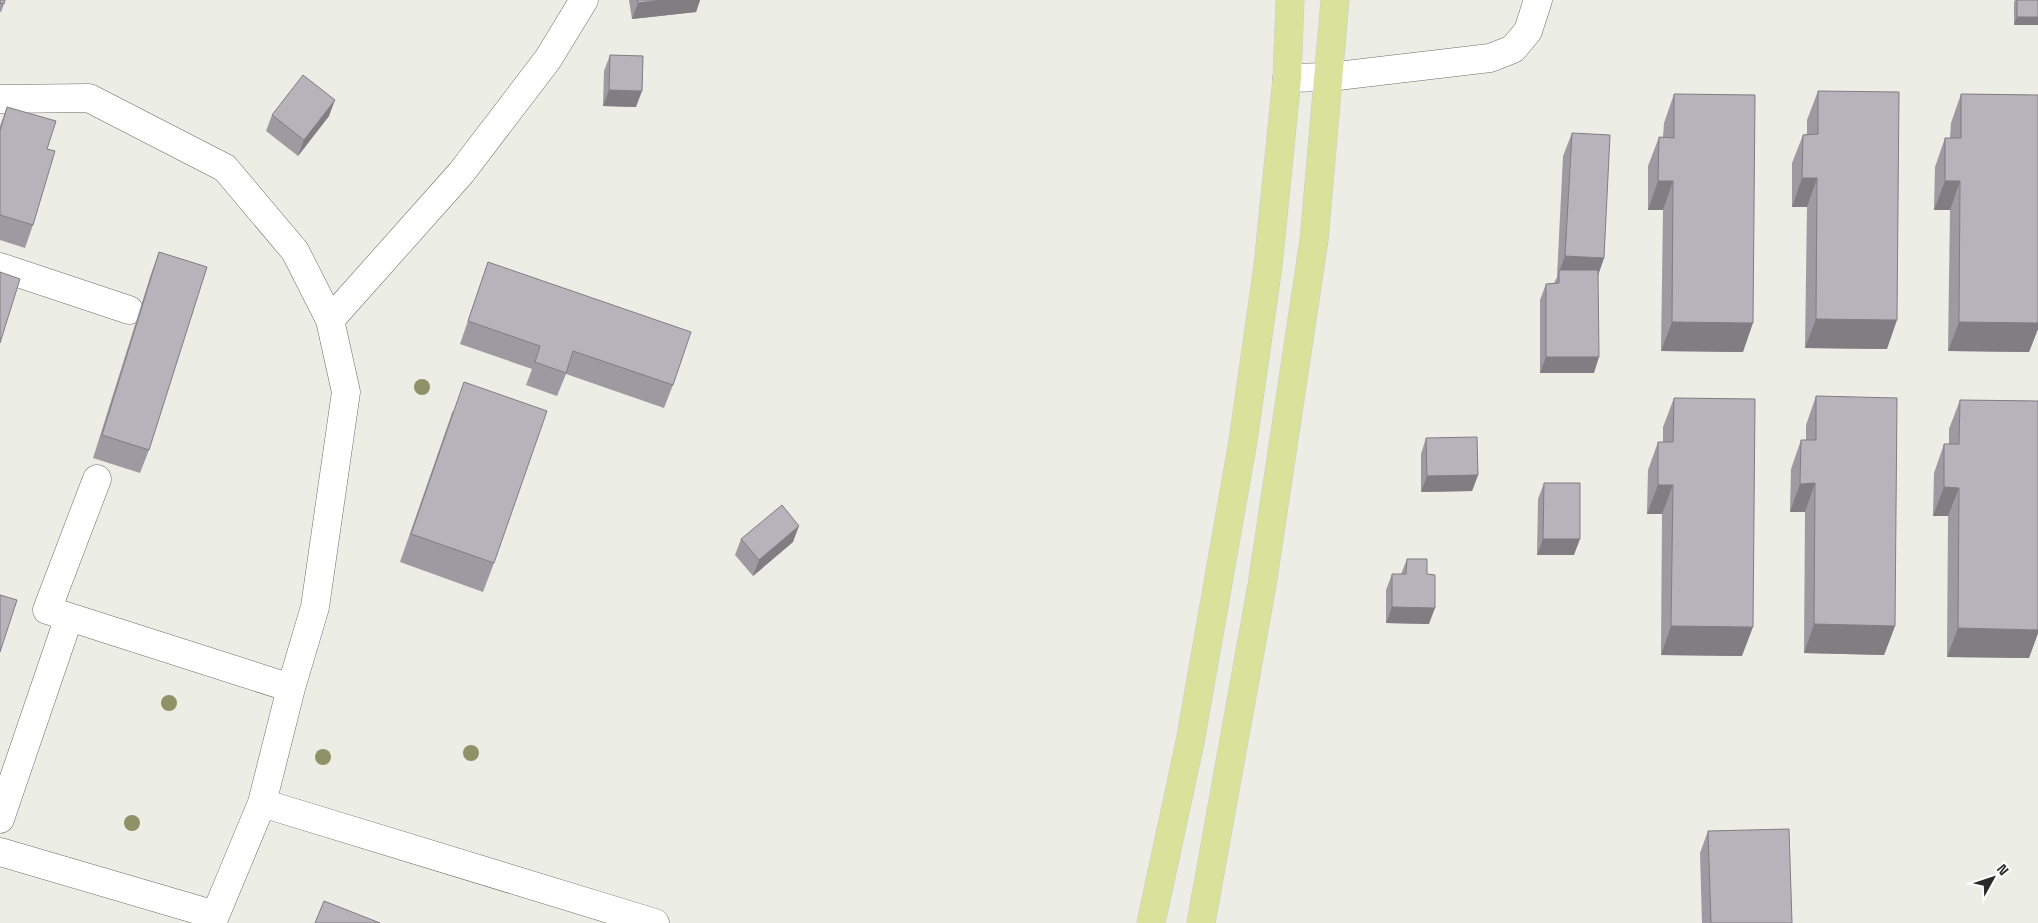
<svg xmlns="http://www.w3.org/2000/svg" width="2038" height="923" font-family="'Space Grotesk',sans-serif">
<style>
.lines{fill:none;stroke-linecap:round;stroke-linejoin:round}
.minor-casing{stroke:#6d6e67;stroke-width:29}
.major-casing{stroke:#cccccb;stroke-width:29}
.minor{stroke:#fff;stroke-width:28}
.major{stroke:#d9e29a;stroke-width:28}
.tree{fill:#8e9267}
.wall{fill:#9d9aa1}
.shaded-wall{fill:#807d83}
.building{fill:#b7b3bb;stroke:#807d83}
</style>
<rect width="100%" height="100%" fill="#ecede5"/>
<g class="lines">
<defs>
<path id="minor" d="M1287,78L1329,77L1490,58L1513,49L1528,31L1538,0
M0,99L89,98L225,168L295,251L330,320L346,392L315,607L291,688L262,803L212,923
M0,267L129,310
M330,320L461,173L548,59L584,0
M69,617L47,610L97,479
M262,803L655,923
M0,819L69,617L291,688
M0,852L215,915"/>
<path id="major" d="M1151,923L1190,742L1243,441L1268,266L1287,78L1290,0
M1201,923L1262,585L1314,240L1335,0"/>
</defs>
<!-- minor casing -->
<use href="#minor" class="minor-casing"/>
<!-- major casing -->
<use href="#major" class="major-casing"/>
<!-- minor -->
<use href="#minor" class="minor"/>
<!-- major -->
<use href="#major" class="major"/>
</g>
<!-- trees -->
<g class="tree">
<circle cx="422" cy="387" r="8"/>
<circle cx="169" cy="703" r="8"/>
<circle cx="471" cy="753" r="8"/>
<circle cx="323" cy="757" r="8"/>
<circle cx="132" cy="823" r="8"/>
</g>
<!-- wall -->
<path class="wall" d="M0,0L4,4L1,12H0Z
M629,0H700L696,12L632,19Z
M2015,0H2038L2014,25V2Z
M610,55L636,107L603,106L604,71Z
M1818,91L1887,349L1805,348L1807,207H1792V163L1803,135L1807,134V120Z
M1674,94L1743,352L1661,351L1663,210H1648V166L1659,137H1663L1664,123Z
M1961,94L2038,95V329L2029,352L1948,351L1950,210H1934L1935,167L1945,138H1950L1951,123Z
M7,107L47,149L33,225L25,248L0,240V126Z
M272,115L329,116L298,156L266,131Z
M1572,133L1604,258L1598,275L1594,373H1540V300L1546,284L1554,283L1557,277L1563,156Z
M159,252L149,450L140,473L93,458L151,274Z
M488,262L673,385L664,408L566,374L557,396L526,385L532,369L460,344Z
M1816,396L1895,626L1884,655L1804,653L1805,512H1790L1791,469L1801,440H1806V425Z
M1674,398L1742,656L1661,655L1662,514H1647L1648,470L1658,442H1663V427Z
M1960,400L2038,401V633L2029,658L1947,657L1948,516H1933L1934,473L1944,444H1949V429Z
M453,410L494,563L483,592L400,562Z
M1426,438L1478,475L1472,491L1421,492V454Z
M1544,483L1574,555H1537L1538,499Z
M741,539L793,542L753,576L735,555Z
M1407,559L1427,574L1429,624L1386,623V590L1392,574H1401Z
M1708,831L1792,923H1702L1700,853Z"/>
<!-- shaded-wall -->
<path class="shaded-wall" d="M663,0H700L696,12L632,19L638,3Z
M2017,17H2038V25H2014Z
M609,90L642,91L636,107L603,106Z
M335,100L329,116L298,156L304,140Z
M1802,178H1817L1807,207H1792Z
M1658,181H1673L1663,210H1648Z
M1945,181H1960L1950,210H1934Z
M1565,256L1604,258L1596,281L1559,272Z
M1816,319L1897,320L1887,349L1805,348Z
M1672,322L1753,323L1743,352L1661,351Z
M1959,322L2038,323V329L2029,352L1948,351Z
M1546,357H1599L1594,373H1540Z
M1478,475L1472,491L1421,492L1427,476Z
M1815,483L1805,512H1790L1800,484Z
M1658,485H1673L1662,514H1647Z
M1944,487L1959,488L1948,516H1933Z
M799,526L793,542L753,576L759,560Z
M1543,539H1580L1574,555H1537Z
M1392,607L1435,608L1429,624L1386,623Z
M1814,624L1895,626L1884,655L1804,653Z
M1671,626L1753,627L1742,656L1661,655Z
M1958,628L2038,630V633L2029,658L1947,657Z"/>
<!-- building -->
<path class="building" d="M0,0H5L4,4L0,3Z
M637,0H663L638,3Z
M2017,0H2038V17H2017Z
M610,55L643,56L642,91L609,90Z
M303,75L335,100L304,140L272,115Z
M1818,91L1899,92L1897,320L1816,319L1817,178H1802L1803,135L1818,134Z
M1674,94L1755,95L1753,323L1672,322L1673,181H1658L1659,137L1674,138Z
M1961,94L2038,95V323L1959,322L1960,181H1945V138H1961Z
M7,107L56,121L47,149L55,151L33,225L0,215V131Z
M1572,133L1610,135L1604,258L1565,256Z
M159,252L207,267L149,450L102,435Z
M488,262L691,332L673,385L573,351L566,373L535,362L540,346L468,321Z
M1559,270H1598L1599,357H1546V284L1559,283Z
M0,272L20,279L0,343Z
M464,382L547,411L494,563L411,534Z
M1816,396L1897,398L1895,626L1814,624L1815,483L1800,484L1801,440H1816Z
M1674,398L1755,399L1753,627L1671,626L1673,485H1658V442H1673Z
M1960,400L2038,401V630L1958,628L1959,488L1944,487V444H1959Z
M1477,437L1478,475L1427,476L1426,438Z
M1544,483H1580V539H1543Z
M782,505L799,526L759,560L741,539Z
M1407,559H1427V574L1435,575V608L1392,607V574H1406Z
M0,595L17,600L0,652Z
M1789,829L1792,923H1711L1708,831Z
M324,901L380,923H315Z"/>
<!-- north arrow -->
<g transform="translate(1993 878) rotate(50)" stroke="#ffffff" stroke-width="4" paint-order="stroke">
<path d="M0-4L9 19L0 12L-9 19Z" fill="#292a27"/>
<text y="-8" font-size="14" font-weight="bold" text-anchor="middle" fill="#292a27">N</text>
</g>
</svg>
